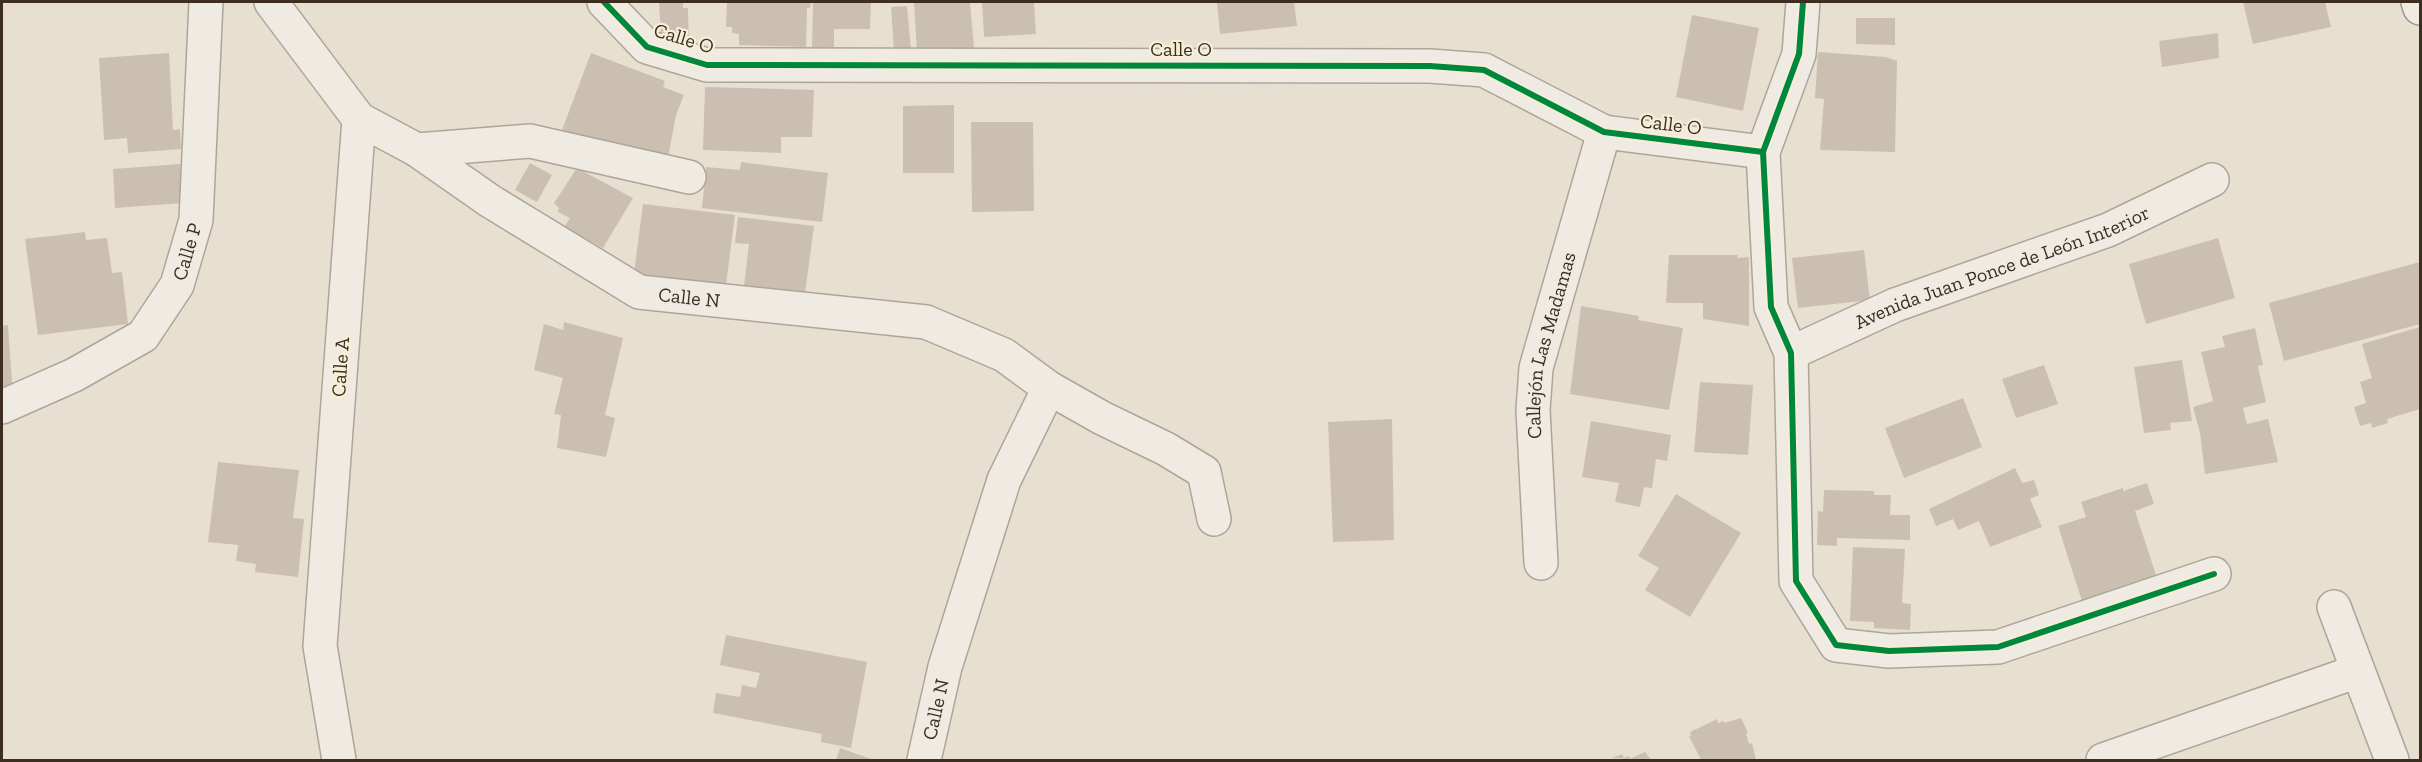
<svg xmlns="http://www.w3.org/2000/svg" width="2422" height="762" font-family="'Zilla Slab',serif">
<style>
.building{fill:#cbbfb2}
.lines{fill:none;stroke-linecap:round;stroke-linejoin:round}
.minor-casing{stroke:#ada599;stroke-width:36}
.secondary-casing{stroke:#9c958a;stroke-width:36}
.minor{stroke:#efebe3;stroke-width:33}
.secondary{stroke:#efebe3;stroke-width:33}
.cycleway-casing{stroke:#f7eed8;stroke-width:10}
.cycleway{stroke:#00873e;stroke-width:6}
.labels{text-anchor:middle;stroke-width:4.5;stroke-linejoin:round;paint-order:stroke}
.street-label{font-size:20px;fill:#3d2e20;stroke:#f7eed8}
</style>
<rect width="100%" height="100%" fill="#e7e0d1"/>
<!-- building -->
<path class="building" d="M659,2H683V8H688L689,46L661,33Z
M727,2H811L810,8H807L806,47L739,45V34L732,33V27H726Z
M813,2H871L870,29H834V47L812,48Z
M914,2H970L974,48L917,52Z
M982,2H1034L1036,34L984,37Z
M1217,2H1294L1297,26L1220,34Z
M2243,2H2325L2331,27L2253,44Z
M907,6L911,50L894,52L891,7Z
M1692,15L1759,28L1743,111L1676,97Z
M1856,18H1895V45L1856,44Z
M2218,33L2219,58L2162,67L2159,41Z
M1818,52L1886,57L1897,61L1895,152L1820,150L1824,99L1815,98Z
M169,53L173,130L180,129L181,149L128,153L127,138L104,140L99,58Z
M591,53L665,81L663,87L684,95L676,115L668,158L634,157L562,130Z
M705,87L814,90L812,137H781V153L703,150Z
M954,105V173H903V106Z
M971,122H1033L1034,211L972,212Z
M741,162L828,173L822,222L702,208L706,167L740,170Z
M530,163L552,175L537,202L515,190Z
M180,164L183,203L115,208L113,169Z
M577,168L633,198L603,248L564,227L570,218L558,212L559,208L554,203Z
M643,204L735,215L726,285L634,273Z
M738,217L814,226L805,293L744,286L749,244L735,243Z
M85,232L86,240L107,238L112,273L122,272L128,324L38,335L25,239Z
M2218,238L2235,298L2146,324L2129,264Z
M1864,250L1870,300L1798,308L1792,258Z
M1669,255H1738L1737,258L1749,257V326L1703,319V303H1666Z
M2420,262V324L2284,361L2269,303Z
M1581,306L1639,316L1638,320L1683,328L1669,410L1570,394Z
M564,322L623,338L605,415L615,418L606,457L557,448L561,415L554,414L563,378L534,370L544,324L563,330Z
M8,325L13,397L2,398V326Z
M2420,327V409L2387,419L2388,423L2372,428L2371,423L2360,426L2354,407L2366,403L2360,382L2372,378L2362,344Z
M2255,328L2263,365L2258,366L2266,402L2243,408L2247,424L2268,419L2278,462L2205,474L2200,433L2193,407L2213,401L2201,352L2225,347L2222,336Z
M2182,360L2192,421L2170,423L2171,430L2144,433L2134,367Z
M2044,365L2058,404L2016,418L2002,379Z
M1700,382L1753,385L1748,455L1694,452Z
M1963,398L1982,447L1904,478L1885,428Z
M1392,419L1394,540L1333,542L1328,422Z
M1591,421L1671,435L1667,461L1656,459L1652,488L1644,487L1640,507L1615,502L1619,483L1582,477Z
M218,462L299,470L293,518L304,519L298,577L255,572L256,564L236,561L238,545L208,542Z
M2015,468L2022,483L2034,480L2039,495L2030,499L2042,527L1990,547L1979,521L1958,530L1953,519L1936,526L1929,509Z
M2147,483L2154,504L2135,511L2157,578L2082,601L2058,526L2086,517L2081,502L2123,488V491Z
M1824,490L1874,491V495H1891L1890,515H1910V540L1837,538V546L1817,545L1818,511L1823,512Z
M1676,494L1741,533L1690,617L1645,590L1659,568L1638,556Z
M1853,547L1905,549L1902,603L1911,604L1910,630L1874,628V622L1850,621Z
M726,635L867,662L851,748L821,742L822,734L713,713L716,693L740,697L742,685L756,688L760,673L720,665Z
M1741,718L1748,733H1746L1749,744L1752,743L1756,760H1701L1689,736H1691L1690,732L1717,719L1718,723L1724,721V723Z
M840,748L874,760H836Z
M1645,752L1651,760L1612,758L1622,754L1624,758L1629,756L1630,759Z"/>
<g class="lines">
<defs>
<g id="minor">
<path d="M271,2L359,119L320,646L339,760"/>
<path d="M604,2L647,47L707,65L1430,66L1484,70L1604,132L1763,152"/>
<path d="M1803,2L1799,54L1763,152L1771,307L1791,353L1796,581L1836,645L1889,651L1998,647L2214,574"/>
<path id="s1" d="M359,119L417,150L490,201L639,292L926,322L1004,355L1049,388L1102,418L1166,449L1204,472L1214,519"/>
<path d="M417,150L530,141L689,177"/>
<path id="s2" d="M1791,353L1895,305L2108,230L2212,180"/>
<path id="s3" d="M2,407L74,375L143,336L177,285L196,220L206,2"/>
<path id="s4" d="M1541,563L1533,410L1536,368L1604,132"/>
<path d="M2334,607L2392,760"/>
<path id="s5" d="M924,760L945,667L1004,480L1049,388"/>
<path d="M2103,760L2358,671"/>
</g>
<path id="secondary" d="M2418,2L2420,8"/>
</defs>
<!-- minor casing -->
<use href="#minor" class="minor-casing"/>
<!-- secondary casing -->
<use href="#secondary" class="secondary-casing"/>
<!-- minor -->
<use href="#minor" class="minor"/>
<!-- secondary -->
<use href="#secondary" class="secondary"/>
<defs>
<path id="cycleway" d="M604,2L647,47L707,65L1430,66L1484,70L1604,132L1763,152
M1803,2L1799,54L1763,152L1771,307L1791,353L1796,581L1836,645L1889,651L1998,647L2214,574"/>
</defs>
<!-- cycleway casing -->
<use href="#cycleway" class="cycleway-casing"/>
<!-- cycleway -->
<use href="#cycleway" class="cycleway"/>
</g>
<g class="labels">
<!-- street labels -->
<g class="street-label">
<text transform="translate(684 38) rotate(17)" y="7">Calle O</text>
<text x="1181" y="56">Calle O</text>
<text transform="translate(1671 124) rotate(7)" y="7">Calle O</text>
<text dy="7" stroke="none"><textPath href="#s3" startOffset="254">Calle P</textPath></text>
<text dy="7" stroke="none"><textPath href="#s2" startOffset="228">Avenida Juan Ponce de León Interior</textPath></text>
<text dy="7" stroke="none"><textPath href="#s1" startOffset="380">Calle N</textPath></text>
<text dy="7" stroke="none"><textPath href="#s4" startOffset="220">Callejón Las Madamas</textPath></text>
<text transform="translate(340 367) rotate(-86)" y="7">Calle A</text>
<text dy="7" stroke="none"><textPath href="#s5" startOffset="52">Calle N</textPath></text>
</g>
</g>
<!-- border -->
<rect width="2422" height="762" fill="none" stroke="#3d2e20" stroke-width="6"/>
</svg>
